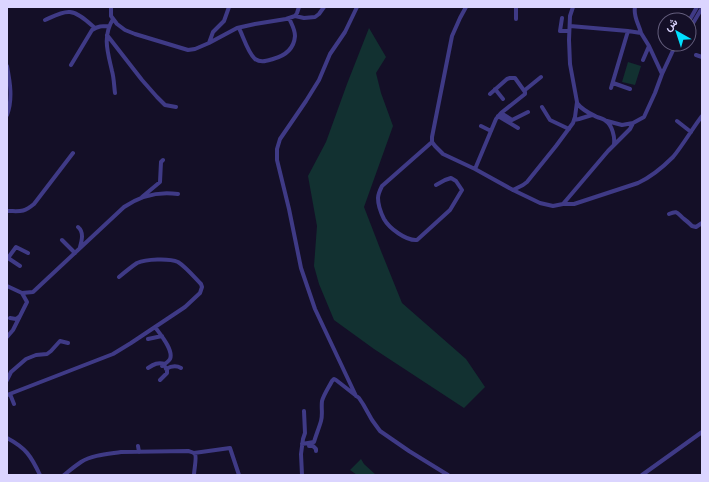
<svg xmlns="http://www.w3.org/2000/svg" width="709" height="482" font-family="'Work Sans',Vazirmatn,sans-serif">
<style>
.green{fill:#123131}
.lines{fill:none;stroke-linecap:round;stroke-linejoin:round}
.street{stroke:#3f3a86;stroke-width:4}
</style>
<rect width="100%" height="100%" fill="#140f27"/>
<!-- green -->
<path class="green" d="M369,28L386,57L376,73L381,93L393,126L364,207L381,251L402,303L466,359L485,387L464,408L374,349L334,320L319,284L314,266L317,226L308,176L326,142L347,84Z
M628,62L641,66L635,85L622,82Z
M361,459L364,464L376,475H357L350,470Z"/>
<g class="lines">
<!-- street -->
<path class="street" d="M111,7V16L117,24L125,30L135,34L188,50L195,49L209,43L213,32L224,21L229,7
M466,7L460,18L452,36L432,137V142L435,146L443,154L475,169L513,190L540,203L553,206L563,204H574L638,183C651,177 663,167 673,157C683,145 692,129 702,116
M516,7V19
M635,7C633,17 639,24 641,33
M295,16L297,13L299,7
M562,18L560,31H569
M113,19C102,37 108,53 112,71C114,78 114,86 115,93
M45,20C52,17 62,11 70,12C79,13 88,22 95,28
M689,21L697,7
M570,26L628,31L641,33L649,46L662,74
M239,28C243,36 248,53 255,59C261,63 266,61 273,59C284,56 294,49 295,36C295,29 291,23 289,18
M689,30L702,8
M107,35L142,80L157,97L165,105L176,107
M209,43L237,28L255,24L286,19L295,16L304,18L315,17L319,14L324,7
M696,55L702,57
M643,60L649,46
M71,65L92,30C98,26 102,26 109,26
M7,66C10,82 13,99 7,115
M613,83L630,89
M611,88L628,31
M495,89L503,99
M525,90L541,77
M577,103C582,110 589,113 597,117C600,118 604,119 606,121C612,125 615,137 614,144
M542,107L550,120L569,129
M501,113L512,120L528,112
M498,116L518,128
M574,120L579,119L592,115
M607,121L622,125L633,123
M677,121L691,132
M481,126L491,131
M432,142L382,186C380,190 378,194 378,198C378,204 381,213 384,219C389,228 406,241 417,240L450,210L462,190L456,181L451,178L445,180L436,185
M475,169L496,119L501,113L525,94V92L515,78H510L507,79L490,94
M513,190L523,185L527,182L556,146L573,123L575,117L577,102L570,64L569,40L570,16L573,7
M142,197L160,182L161,162L163,160
M563,204L608,151L630,129L633,123L644,117L655,93L662,74L676,44
M7,211C20,211 23,213 34,204L73,153
M669,214C678,210 677,213 684,219C687,221 689,223 692,226L696,227L702,223
M78,227C84,232 82,240 80,247
M62,240L75,253
M7,258H8L16,247L28,253
M8,258L20,266
M7,286L22,293
M10,318L16,319L20,316
M155,327C160,334 174,350 170,359C168,362 165,364 162,366
M7,337L13,330L27,302L22,293L33,292L124,207C140,196 158,191 178,194
M148,339L162,336
M148,368C154,364 158,362 165,364
M166,369C171,366 176,365 181,368
M7,380L11,372L26,359L36,355L47,354L51,351L60,341L68,343
M160,380L167,373V370L164,365
M10,394L14,404
M7,395L113,354L131,343L185,307L200,293L202,287L201,284C195,278 186,267 178,262C169,258 146,259 137,263C131,267 125,272 119,277
M356,396L315,309L301,268L289,209L277,160V149L280,139L306,101L319,80L330,54L345,32L357,7
M7,438C26,448 31,456 40,475
M302,444L314,442C316,435 319,428 321,421C323,414 321,408 322,401C324,394 329,387 332,381L334,379L336,380L359,398L363,404L372,420L380,431L409,451L448,475
M138,446L139,452
M309,446H313L316,449V451
M194,453L230,448L239,475
M64,475C69,471 75,466 81,462C92,455 108,454 121,452L188,451C191,452 193,452 195,454C197,457 194,470 194,475
M302,475L301,454L303,439L305,433L304,411
M642,475L702,432"/>
</g>
<!-- border -->
<rect width="709" height="482" fill="none" stroke="#dbd5ff" stroke-width="16"/>
<!-- north arrow -->
<g transform="translate(677 32) rotate(321)"><circle r="19" fill="#140f27" stroke="#645e7d"/>
<path d="M0-3L7 15L0 10L-7 15Z" fill="#01e0ff"/>
<text y="-6" font-size="11" font-weight="bold" text-anchor="middle" fill="#dbd5ff">ش</text>
</g>
</svg>
